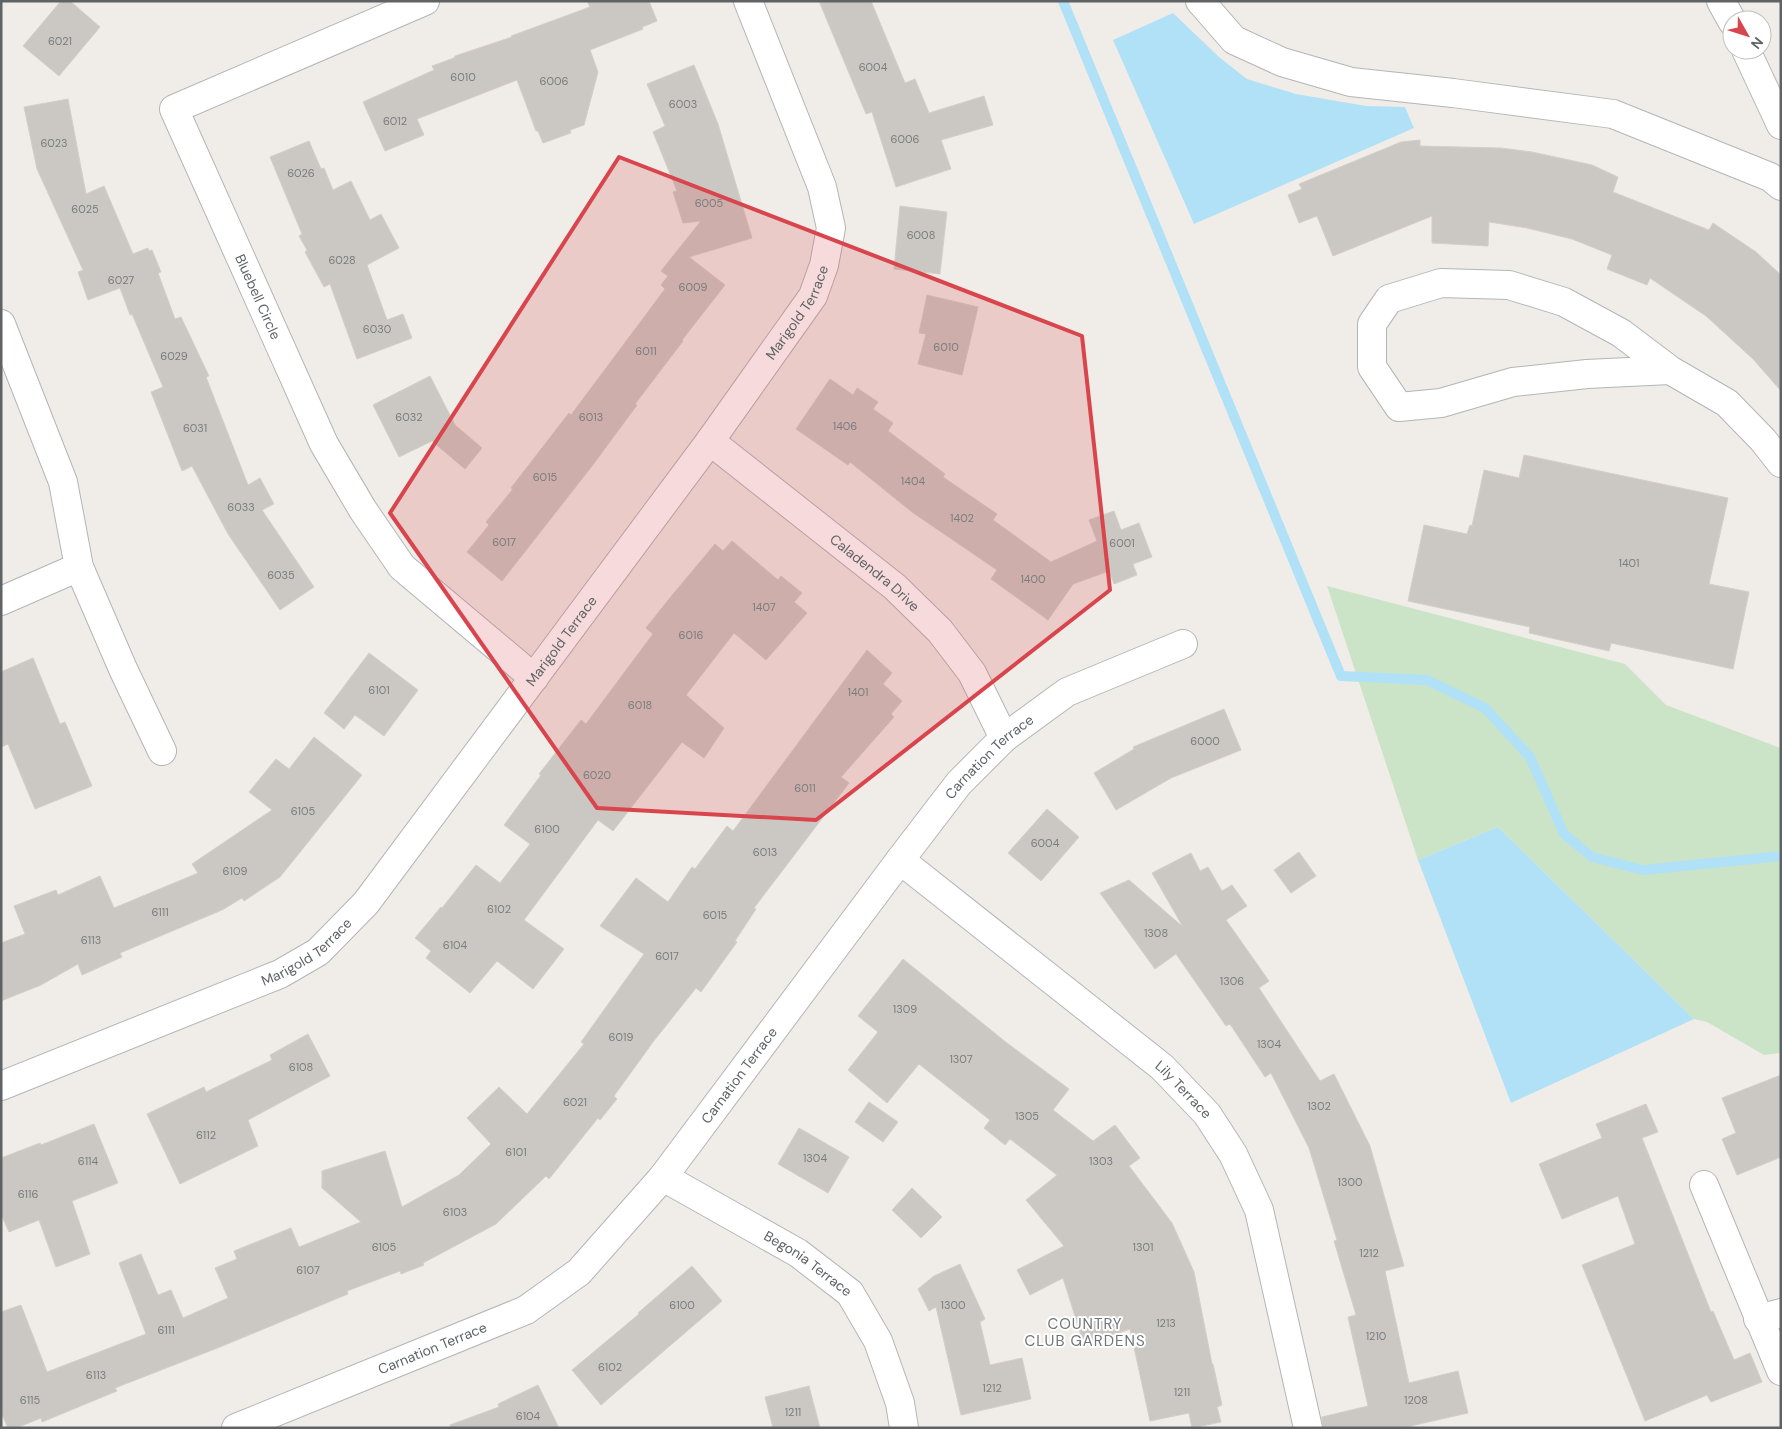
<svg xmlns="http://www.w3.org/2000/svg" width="1782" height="1429" font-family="'DM Sans',sans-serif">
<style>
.green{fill:#cbe4c7}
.water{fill:#b1e1f7}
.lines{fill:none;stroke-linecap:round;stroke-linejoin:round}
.stream{stroke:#b1e1f7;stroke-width:10}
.building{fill:#cbc8c4;stroke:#d4cec7}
.minor-casing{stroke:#b3b5b8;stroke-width:30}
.minor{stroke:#fff;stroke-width:28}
.marked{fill:#d8454d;fill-opacity:0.2;stroke:#d8454d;stroke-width:4;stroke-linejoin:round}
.labels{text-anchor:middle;stroke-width:4;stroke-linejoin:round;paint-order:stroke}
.number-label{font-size:11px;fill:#7a7c7e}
.street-label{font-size:14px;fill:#5f6366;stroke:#fff}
.neighbourhood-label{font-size:15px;letter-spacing:1px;fill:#707578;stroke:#fff}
</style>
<rect width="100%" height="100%" fill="#f0ede8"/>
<!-- green -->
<path class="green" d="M1327,586L1625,664L1666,705L1781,748V1053L1764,1055L1707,1022L1694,1019L1498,827L1418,860Z"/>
<!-- water -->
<path class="water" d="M1173,13L1219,57L1247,79L1296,94L1366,106L1405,107L1414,128L1194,224L1113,40Z
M1498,827L1694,1019L1511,1103L1418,860Z"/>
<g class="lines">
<!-- stream -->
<path class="stream" d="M1063,1L1341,676L1427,680L1485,708L1530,757L1564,834L1592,857L1643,870L1781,856"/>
</g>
<!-- building -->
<path class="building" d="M61,1H70L100,27L59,76L23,46Z
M587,1H649L657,21L642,27L643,29L590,50L598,72L584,125L570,130L571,133L543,143L538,131H536L517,80L417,119L424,135L385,151L363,102L434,70L432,66L454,58L455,56L512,37L511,36L590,7Z
M819,1H871L905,83L915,79L929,113L984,96L993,125L941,140L951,169L896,187L872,112L866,114Z
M694,65L718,124L752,238L689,257L725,285L682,340L683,341L635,404L637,405L592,466L502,581L467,552L489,525L486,522L513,489L511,488L569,413L571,415L665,289L661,285L668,276L661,271L701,221L683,223L673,192L677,191L653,132L665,126L647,84Z
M68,99L86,194L104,186L133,254L148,248L149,251L152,250L161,272L158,273L175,319L181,317L209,376L206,377L248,485L260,478L274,504L262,510L314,587L280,610L228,534L192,466L182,471L151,392L163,387L132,314L130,315L120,288L88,300L78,272L83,270L37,169L24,107Z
M1420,140V146L1501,148L1532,152L1592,165L1618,177L1613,192L1709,230L1713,223L1756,252L1781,275V391L1753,359L1706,316L1650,278L1647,285L1607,269L1612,255L1572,239L1527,228L1489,222L1488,246L1432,243V216L1333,256L1317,216L1299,223L1288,195L1302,189L1299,184L1401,142Z
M309,141L321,169L324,168L333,190L351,181L370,220L381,214L399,248L367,265L387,320L403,314L412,338L357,359L330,284L324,287L305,252L307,250L299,236L302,234L270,157Z
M900,206L947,212L940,274L894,269Z
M927,295L978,307L962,375L918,364L926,334L919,333Z
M430,376L455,425L482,448L465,469L432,441L399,457L373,405Z
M830,379L853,395L857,388L878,402L873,409L893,423L888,431L945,474L943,477L997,514L993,520L1051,562L1097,541L1089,520L1114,511L1121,530L1139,523L1152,557L1133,564L1137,575L1114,584L1109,571L1073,584L1048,620L991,579L997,570L912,512L850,462L848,465L796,429Z
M1524,455L1728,498L1709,584L1749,592L1733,669L1611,643L1609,651L1529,633L1530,627L1408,601L1424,525L1467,534L1470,525L1472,526L1484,470L1519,478Z
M732,541L778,580L781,576L802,593L794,602L807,613L766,660L734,633L686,695L724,728L704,758L682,742L613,831L598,820L524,920L564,949L533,989L497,961L470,993L426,958L431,951L415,938L441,907L442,908L476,865L500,883L530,844L504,825L541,775L539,774L581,720L586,724L653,634L646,628L669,599L715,544L723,551Z
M867,650L892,673L883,684L902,701L891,714L894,717L841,777L849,783L754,908L756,909L735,941L737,942L701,992L696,988L653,1042L614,1096L617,1099L600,1120L598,1118L549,1179L546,1176L496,1224L423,1263L424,1265L401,1274L400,1271L347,1291L348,1294L220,1347L115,1388L117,1391L42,1422L41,1418L16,1428H8L1,1412V1312L21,1305L47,1372L146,1334L119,1263L141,1254L158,1295L171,1290L183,1318L228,1298L215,1268L237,1259L234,1251L291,1228L299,1247L361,1222L322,1188V1171L385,1151L402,1207L459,1175L491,1144L467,1118L499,1087L527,1114L584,1044L581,1042L644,954L600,926L636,878L668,902L692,867L695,869L727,826L733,831Z
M369,653L418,690L384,736L355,715L344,729L324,713Z
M33,658L60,724L65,722L92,786L35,809L8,744L1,747V672Z
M1224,709L1241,750L1171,778L1116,810L1094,773L1134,749L1133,747Z
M314,737L362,775L280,877L244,901L242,898L222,910L120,953L122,957L82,975L78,964L41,985L1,1001V943L25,934L14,906L56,890L58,895L100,876L114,908L198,873L192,864L272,810L249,792L276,759L289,769Z
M1047,809L1079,837L1041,881L1008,853Z
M1299,852L1316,876L1291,893L1274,870Z
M1191,853L1200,871L1208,867L1222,891L1232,885L1247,906L1226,920L1269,981L1259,988L1320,1081L1334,1074L1370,1146L1404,1266L1385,1271L1409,1383L1458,1371L1468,1413L1402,1428H1323L1322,1417L1368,1406L1348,1317L1356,1315L1334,1241L1337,1240L1309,1148L1271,1073L1265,1077L1230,1024L1226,1026L1176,954L1155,969L1100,893L1129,880L1183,927L1152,873Z
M903,959L1007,1043L1069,1089L1053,1110L1093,1141L1115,1125L1140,1158L1129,1166L1172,1223L1194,1272L1212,1364H1213L1222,1405L1217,1407L1221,1422L1192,1428L1189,1413L1150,1421L1130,1329L1084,1345L1063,1278L1030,1295L1017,1270L1064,1246L1026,1200L1057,1175L1010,1139L1005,1145L984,1128L990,1120L919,1064L887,1103L848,1070L878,1032L858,1016Z
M308,1034L330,1076L248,1120L258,1146L180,1184L147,1114L204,1087L206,1092L272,1060L270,1055Z
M1781,1075V1157L1737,1175L1722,1139L1736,1133L1722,1098Z
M869,1102L898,1122L883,1142L855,1122Z
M1646,1104L1658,1132L1642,1138L1711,1312L1713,1311L1734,1360L1750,1353L1762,1382L1711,1402L1707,1395L1645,1421L1582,1265L1635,1244L1618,1196L1562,1219L1539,1164L1602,1138L1596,1124Z
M94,1124L118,1183L72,1201L90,1254L56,1267L39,1220L9,1232L1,1214V1158L40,1143L41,1145Z
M799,1128L849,1157L828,1193L778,1164Z
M912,1188L942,1217L921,1238L892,1210Z
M960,1264L985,1319L980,1322L990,1365L1022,1358L1031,1399L961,1415L936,1307L929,1311L918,1289L934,1276Z
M692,1266L722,1301L601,1405L572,1370L639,1314L638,1313Z
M538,1385L559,1428H451L450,1425L499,1407L498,1404Z
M809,1386L820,1428H773L765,1397Z"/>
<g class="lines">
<defs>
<g id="minor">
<path id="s1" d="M425,1L174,109L324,444L363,510L402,567L534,678"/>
<path d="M1200,1L1234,40L1282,62L1351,82L1453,93L1613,114L1770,177L1781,186"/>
<path d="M1721,1L1732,21"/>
<path d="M1746,50L1781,125"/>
<path d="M1,324L63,482L79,567L123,669L162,751"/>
<path d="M1670,370L1587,374L1513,382L1441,403L1399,407L1372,367V324L1389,299L1441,283L1509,285L1564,302L1621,333L1670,370L1727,403L1763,440L1781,463"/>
<path id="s2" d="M710,441L895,587L940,631L972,673L1004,738"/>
<path d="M1,601L79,567"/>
<path id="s3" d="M900,860L1162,1067L1207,1114L1233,1154L1259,1210L1308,1428"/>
<path id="s4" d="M1,1086L280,974L318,952L366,903L710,441L813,296L824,265L831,228L822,187L748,1"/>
<path id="s5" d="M663,1177L798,1253L850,1293L878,1341L900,1403L904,1428"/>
<path d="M1704,1185L1781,1371"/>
<path d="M1758,1319L1781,1313"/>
<path id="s6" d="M236,1428L526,1310L579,1272L663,1177L900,860L959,783L1004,738L1067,692L1183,644"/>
</g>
</defs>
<!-- minor casing -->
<use href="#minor" class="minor-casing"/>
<!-- minor -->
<use href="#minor" class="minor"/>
</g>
<!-- marked area -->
<path class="marked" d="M619,157L1082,336L1110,590L816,820L597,808L390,513Z"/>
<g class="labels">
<!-- number labels -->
<g class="number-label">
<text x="60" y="45">6021</text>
<text x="873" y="71">6004</text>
<text x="463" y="81">6010</text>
<text x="554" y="85">6006</text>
<text x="683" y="108">6003</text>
<text x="395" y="125">6012</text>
<text x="905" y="143">6006</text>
<text x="54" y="147">6023</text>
<text x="301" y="177">6026</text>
<text x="709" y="207">6005</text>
<text x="85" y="213">6025</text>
<text x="921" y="239">6008</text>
<text x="342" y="264">6028</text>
<text x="121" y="284">6027</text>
<text x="693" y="291">6009</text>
<text x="377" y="333">6030</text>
<text x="946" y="351">6010</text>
<text x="646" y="355">6011</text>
<text x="174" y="360">6029</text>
<text x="409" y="421">6032</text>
<text x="591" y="421">6013</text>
<text x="845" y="430">1406</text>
<text x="195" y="432">6031</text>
<text x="545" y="481">6015</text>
<text x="913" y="485">1404</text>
<text x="241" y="511">6033</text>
<text x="962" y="522">1402</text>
<text x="504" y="546">6017</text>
<text x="1122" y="547">6001</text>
<text x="1629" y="567">1401</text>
<text x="281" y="579">6035</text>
<text x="1033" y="583">1400</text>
<text x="764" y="611">1407</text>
<text x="691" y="639">6016</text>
<text x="379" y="694">6101</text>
<text x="858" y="696">1401</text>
<text x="640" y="709">6018</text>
<text x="1205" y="745">6000</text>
<text x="597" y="779">6020</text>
<text x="805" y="792">6011</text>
<text x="303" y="815">6105</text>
<text x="547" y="833">6100</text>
<text x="1045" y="847">6004</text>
<text x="765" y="856">6013</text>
<text x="235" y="875">6109</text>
<text x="499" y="913">6102</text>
<text x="160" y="916">6111</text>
<text x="715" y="919">6015</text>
<text x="1156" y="937">1308</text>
<text x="91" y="944">6113</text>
<text x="455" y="949">6104</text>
<text x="667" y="960">6017</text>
<text x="1232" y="985">1306</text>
<text x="905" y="1013">1309</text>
<text x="621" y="1041">6019</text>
<text x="1269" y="1048">1304</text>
<text x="961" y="1063">1307</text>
<text x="301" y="1071">6108</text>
<text x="575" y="1106">6021</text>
<text x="1319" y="1110">1302</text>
<text x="1027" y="1120">1305</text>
<text x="206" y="1139">6112</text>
<text x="516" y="1156">6101</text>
<text x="815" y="1162">1304</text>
<text x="88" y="1165">6114</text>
<text x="1101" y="1165">1303</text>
<text x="1350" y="1186">1300</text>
<text x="28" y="1198">6116</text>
<text x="455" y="1216">6103</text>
<text x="384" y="1251">6105</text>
<text x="1143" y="1251">1301</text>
<text x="1369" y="1257">1212</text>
<text x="308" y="1274">6107</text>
<text x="682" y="1309">6100</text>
<text x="953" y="1309">1300</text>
<text x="1166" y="1327">1213</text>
<text x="166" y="1334">6111</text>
<text x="1376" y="1340">1210</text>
<text x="610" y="1371">6102</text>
<text x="96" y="1379">6113</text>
<text x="992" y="1392">1212</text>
<text x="1182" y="1396">1211</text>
<text x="30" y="1404">6115</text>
<text x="1416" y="1404">1208</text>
<text x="793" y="1416">1211</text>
<text x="528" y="1420">6104</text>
</g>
<!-- street labels -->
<g class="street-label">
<text dy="5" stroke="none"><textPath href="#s1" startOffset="479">Bluebell Circle</textPath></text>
<text dy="5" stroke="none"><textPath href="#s4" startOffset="1145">Marigold Terrace</textPath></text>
<text dy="5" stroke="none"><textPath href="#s2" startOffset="211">Caladendra Drive</textPath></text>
<text dy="5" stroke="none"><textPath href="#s4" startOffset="740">Marigold Terrace</textPath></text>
<text dy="5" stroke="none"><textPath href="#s6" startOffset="1038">Carnation Terrace</textPath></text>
<text dy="5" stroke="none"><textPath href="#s4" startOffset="335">Marigold Terrace</textPath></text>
<text dy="5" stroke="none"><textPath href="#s6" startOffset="632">Carnation Terrace</textPath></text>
<text dy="5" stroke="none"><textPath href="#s3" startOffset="365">Lily Terrace</textPath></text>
<text dy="5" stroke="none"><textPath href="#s5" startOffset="169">Begonia Terrace</textPath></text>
<text dy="5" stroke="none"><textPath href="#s6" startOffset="212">Carnation Terrace</textPath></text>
</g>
<!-- neighbourhood labels -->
<g class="neighbourhood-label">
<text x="1085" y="1329">COUNTRY<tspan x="1085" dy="17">CLUB GARDENS</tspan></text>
</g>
</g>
<!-- border -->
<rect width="1782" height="1429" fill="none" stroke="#5f6366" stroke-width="5"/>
<!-- north arrow -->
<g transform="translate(1747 35) rotate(129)"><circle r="24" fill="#ffffff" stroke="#bfc1c2"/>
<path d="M0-4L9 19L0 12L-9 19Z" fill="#d8454d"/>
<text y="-8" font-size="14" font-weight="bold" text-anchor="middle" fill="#5f6366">N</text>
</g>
</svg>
